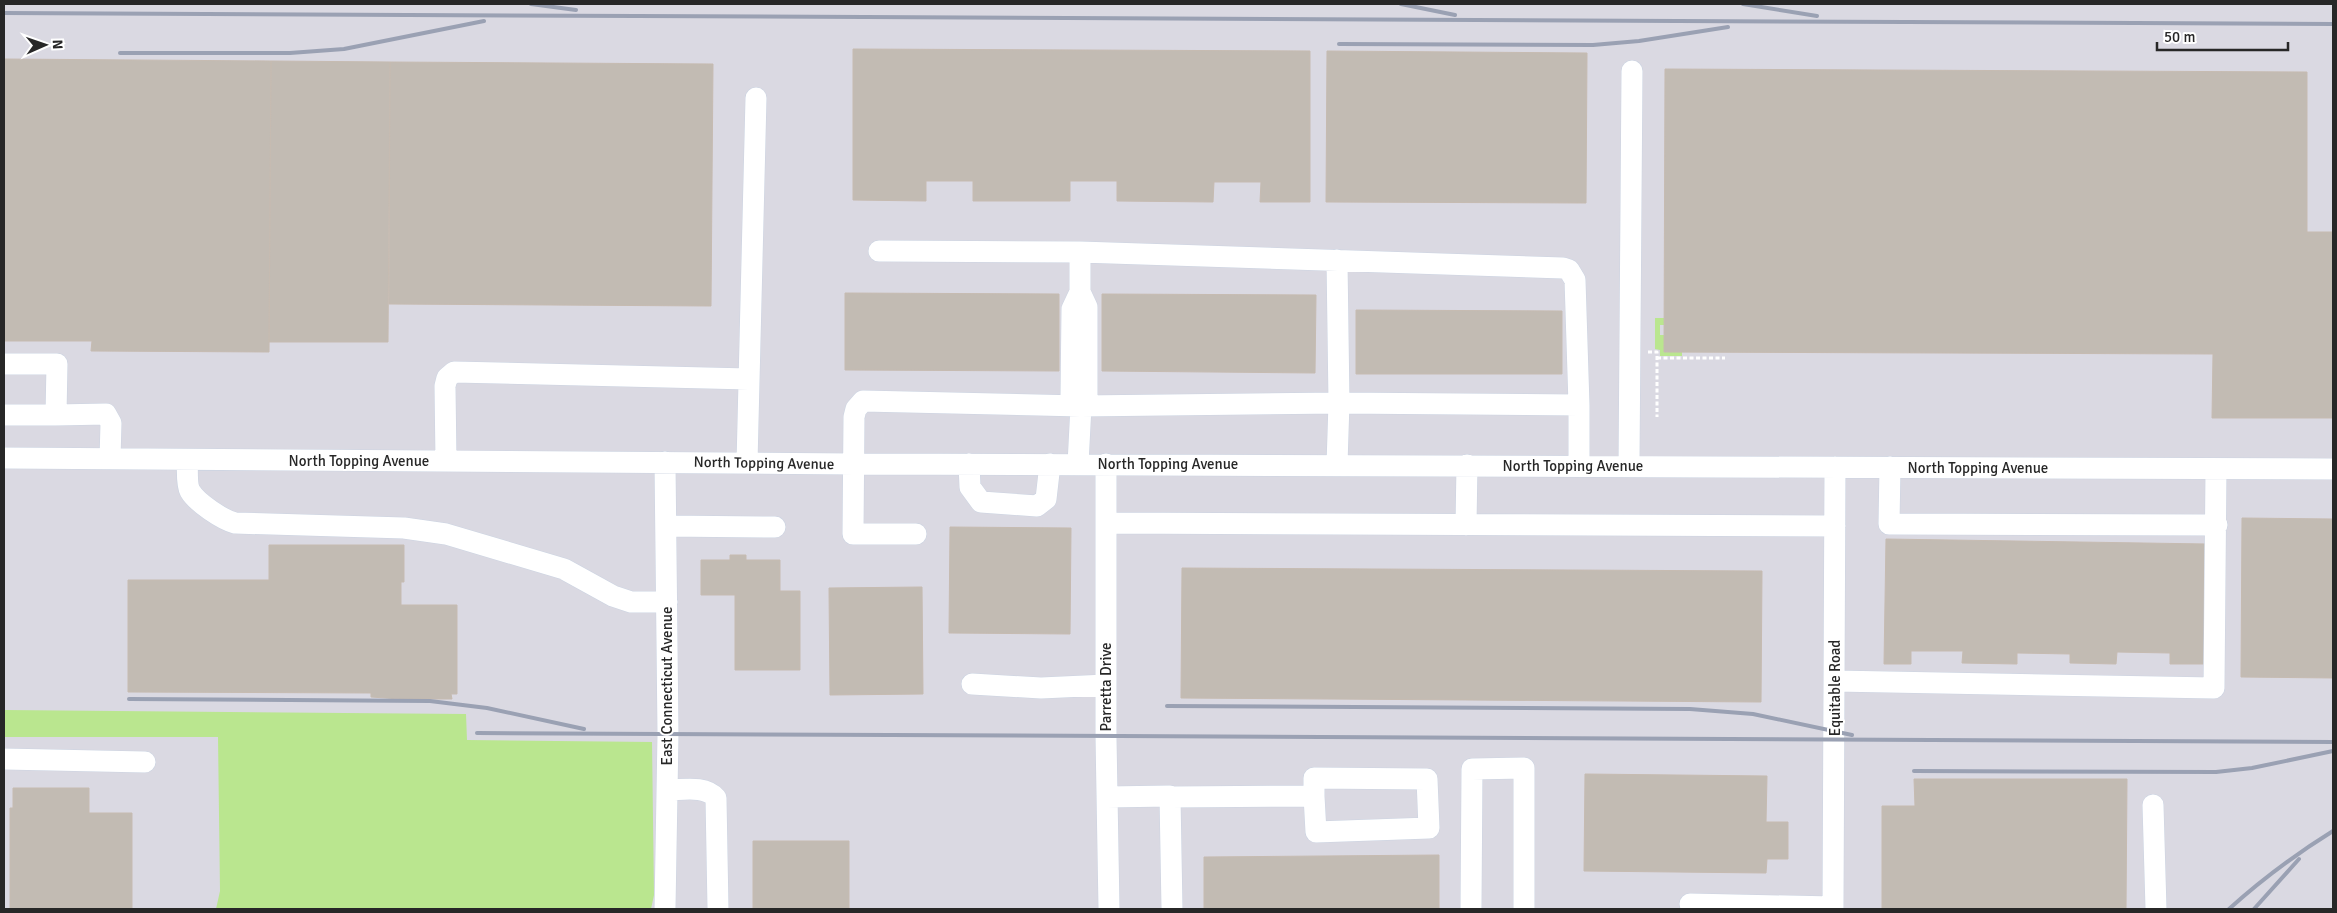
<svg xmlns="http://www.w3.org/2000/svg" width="2337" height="913" font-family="Signika,sans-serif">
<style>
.industrial{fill:#dad9e2}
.green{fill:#bae68f}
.building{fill:#c2bbb3;stroke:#c6bbb1}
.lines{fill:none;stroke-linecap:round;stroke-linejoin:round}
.minor-casing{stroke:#ccd4e2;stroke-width:22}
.path{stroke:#fff;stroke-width:3;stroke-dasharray:4 2.5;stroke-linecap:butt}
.minor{stroke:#fff;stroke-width:21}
.rail{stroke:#9aa1b3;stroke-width:4}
.labels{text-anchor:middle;stroke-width:4;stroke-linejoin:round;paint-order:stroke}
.street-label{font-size:15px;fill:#272727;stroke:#fff}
</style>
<rect width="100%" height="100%" fill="#ebdfd7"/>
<!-- industrial -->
<path class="industrial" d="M4,4H2333V909H4Z"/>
<!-- green -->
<path class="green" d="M1655,318H1664V325H1660V335H1664V351L1682,352V356H1660V350L1655,349Z
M4,710L466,714L467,740L652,742L654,895L651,909H216L220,891L218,737H4Z"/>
<!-- building -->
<path class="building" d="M853,49L1310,51V202H1260L1261,182H1214L1213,202L1117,201V181H1070V201H973V181H926V201L853,200Z
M1327,51L1587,53L1586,203L1326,202Z
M4,59L271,61L269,352L91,351L92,341H4Z
M271,61L390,62L388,342H269Z
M390,62L713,64L711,306L389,304Z
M1665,69L2307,72V232H2333V418H2212L2213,354L1664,352Z
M845,293L1059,294V371L845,370Z
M1102,294L1316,295L1315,373L1102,371Z
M1356,310L1562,311V374H1356Z
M2242,518L2333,519V678L2241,677Z
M950,527L1071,528L1070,634L949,633Z
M1886,539L2207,544L2205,664H2170V653L2117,652L2116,664L2070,663V654L2017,653V664L1962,663L1963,651H1911V664H1884Z
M269,545H404V582H401V605H457V694H451L452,699H400L371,697V693L128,692V580H269Z
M730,555H746V560H780V591H800V670H735V595H701V560H730Z
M1182,568L1762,571L1761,702L1181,698Z
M922,587L923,694L830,695L829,588Z
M1585,774L1767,776L1766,822H1788V859H1767L1766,873L1584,871Z
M1914,779H2127L2126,909H1882V806H1915Z
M13,788H89V813H132V909H10V808H13Z
M753,841H849V909H753Z
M1439,855V909H1204V857Z"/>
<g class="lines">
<defs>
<path id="minor" d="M879,251L1080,252
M1337,260L1339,403L1337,464
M4,364H57L56,415L106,414L111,423L110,459
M1081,406L1071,395L1072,309L1080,292V252L1563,268L1569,270L1575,280L1579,405V466
M4,415H56
M4,458L855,464L2333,469
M187,460C188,468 186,484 190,491C197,503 223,520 235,523L404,528L446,534L564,569L613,596L631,602H667
M446,461L445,386L447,378L454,372L749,379
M747,463L756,98
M969,464L970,487L981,502L1037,506L1046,499L1050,464
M1078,464L1081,406L1087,396V307L1080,292
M1106,464V737L1109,909
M1629,466L1632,71
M1890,467L1889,524L2217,525
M1106,523L1835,526
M1466,525L1467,465
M666,526L775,527
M916,534H853L854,417L856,409L863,401L1081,406L1339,403L1579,405
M1835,681L2214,688L2216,469
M972,684L1041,688L1106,685
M4,759L145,762
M667,790C683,790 705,785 716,798L718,909
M1107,797L1170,796L1172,909
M1170,797L1314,796L1316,832L1429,828L1427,779L1314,778V796
M2153,805L2156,909
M1690,904L1833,907
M665,909L668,734L665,462
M1471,909L1472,769L1524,768V909
M1833,909L1835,467"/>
</defs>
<!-- minor casing -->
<use href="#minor" class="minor-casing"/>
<!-- path -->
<path class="path" d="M1648,352H1657V417
M1657,358H1725"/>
<!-- minor -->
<use href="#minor" class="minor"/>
<!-- rail -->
<path class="rail" d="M531,4L576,10
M1401,4L1455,15
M1743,4L1817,16
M4,13L2333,24
M1339,44L1593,45L1639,41L1728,27
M120,53H290L344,49L484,21
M129,699L430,701L487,708L584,729
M1167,706L1690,709L1753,714L1852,735
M477,733L2333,742
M1914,771L2216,772L2252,768L2333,751
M2229,909C2261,880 2296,854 2333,831
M2254,909L2299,859"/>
</g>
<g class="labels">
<!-- street labels -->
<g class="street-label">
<text x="359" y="466">North Topping Avenue</text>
<text transform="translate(764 463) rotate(1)" y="5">North Topping Avenue</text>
<text x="1168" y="469">North Topping Avenue</text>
<text x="1573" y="471">North Topping Avenue</text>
<text x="1978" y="473">North Topping Avenue</text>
<text transform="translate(667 686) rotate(-90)" y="5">East Connecticut Avenue</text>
<text transform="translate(1106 687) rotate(-90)" y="5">Parretta Drive</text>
<text transform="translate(1835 688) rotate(-90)" y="5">Equitable Road</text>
</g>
</g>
<!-- border -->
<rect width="2337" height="913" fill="none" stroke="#272727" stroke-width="10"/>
<!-- north arrow -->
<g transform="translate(45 45) rotate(88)" stroke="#ffffff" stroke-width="4" paint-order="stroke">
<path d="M0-4L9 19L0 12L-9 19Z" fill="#272727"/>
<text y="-8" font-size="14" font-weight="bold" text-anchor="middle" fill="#272727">N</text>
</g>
<!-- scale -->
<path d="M2157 42v8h131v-8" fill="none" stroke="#272727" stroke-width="2.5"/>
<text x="2164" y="42" font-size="15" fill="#272727" stroke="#ffffff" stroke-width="4" paint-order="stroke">50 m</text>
</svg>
